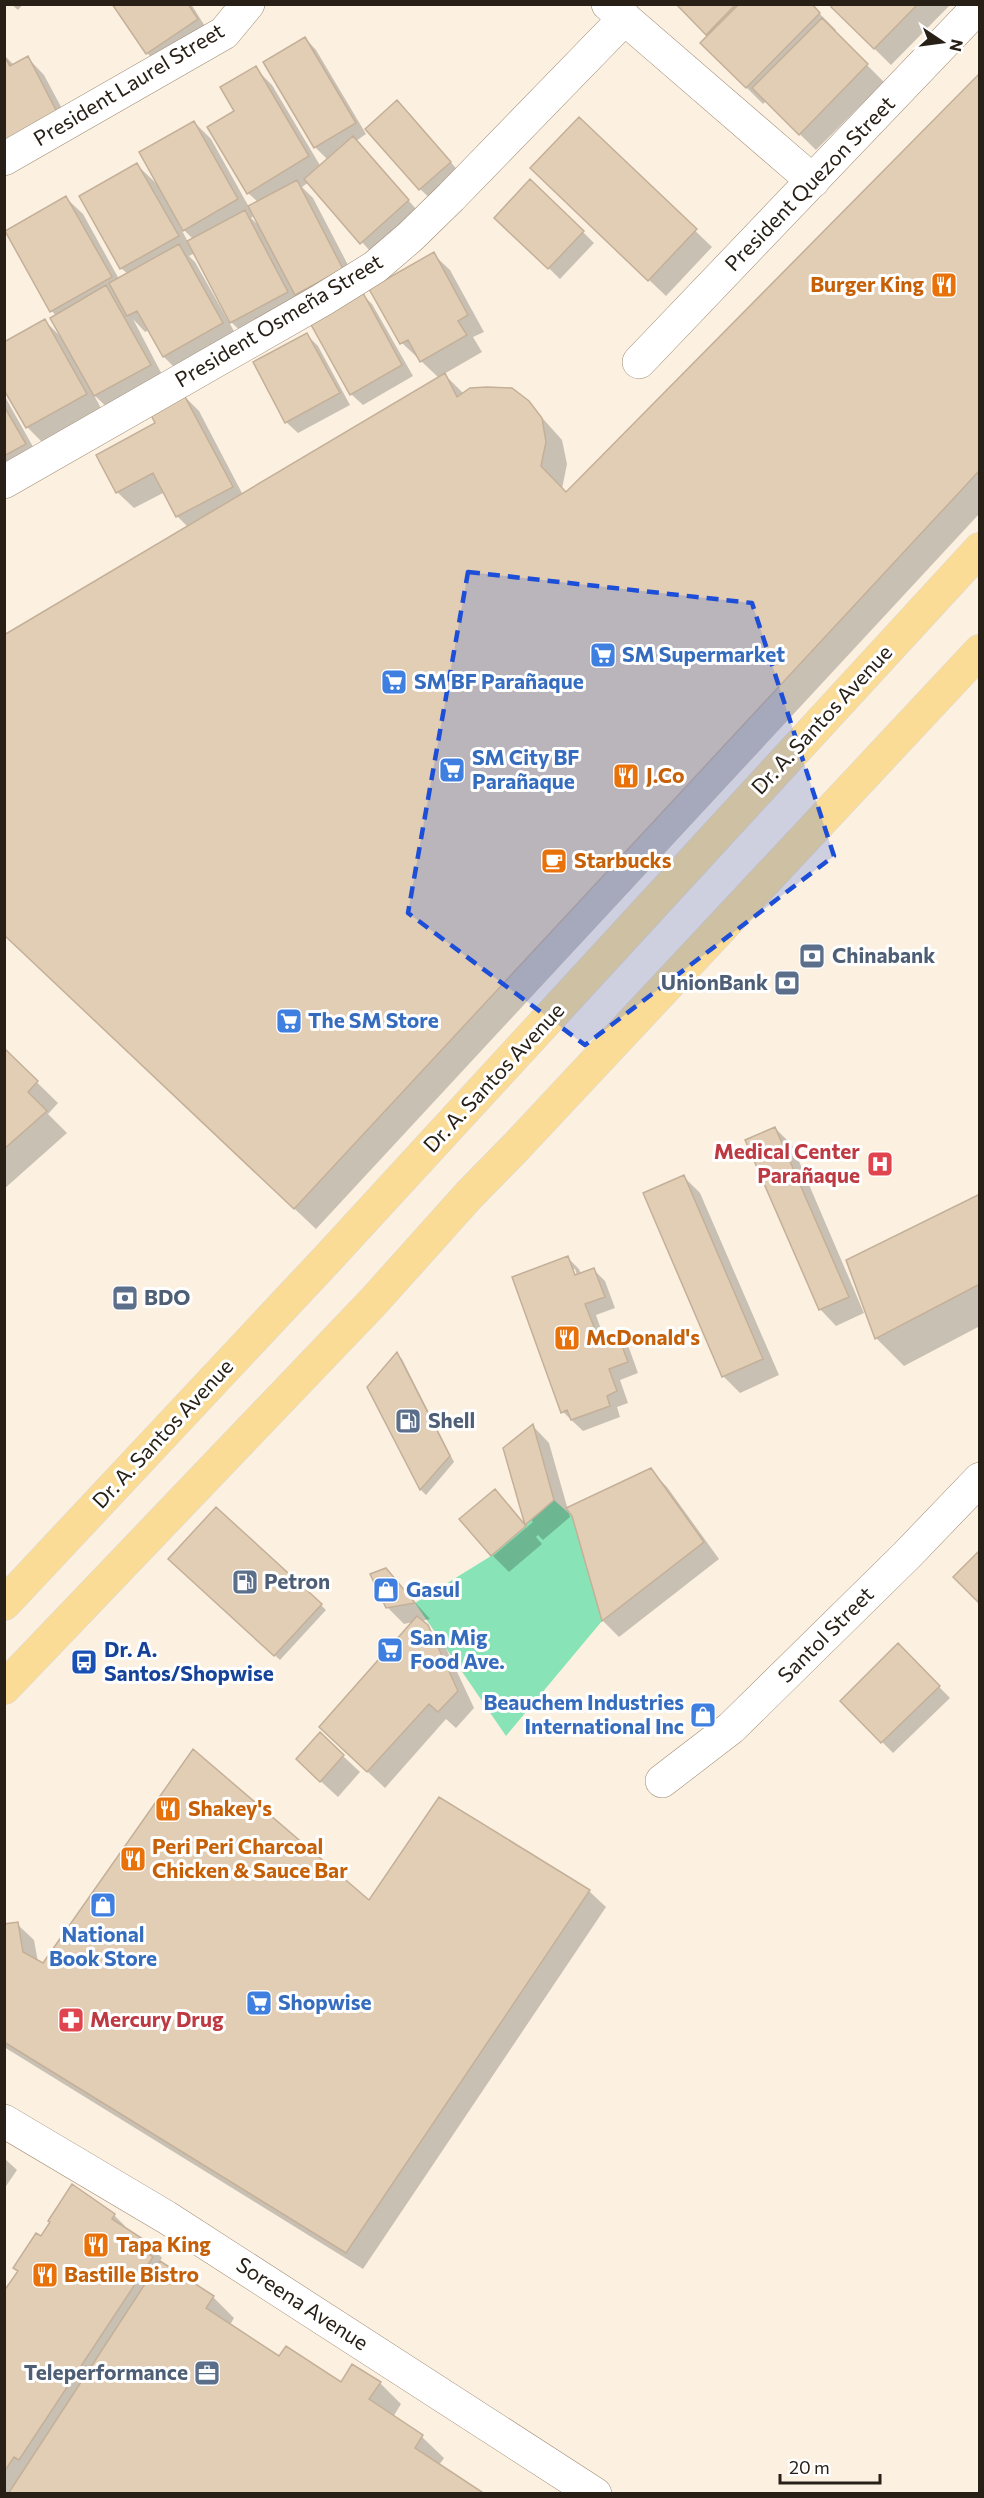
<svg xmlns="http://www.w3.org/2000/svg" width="984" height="2498" font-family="Commissioner,sans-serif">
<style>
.green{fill:#88e4b7}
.shadow{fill:#0003;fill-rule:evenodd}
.building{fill:#e2cdb5;stroke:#c4b098;stroke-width:1.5}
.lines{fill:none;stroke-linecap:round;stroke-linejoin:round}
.street-casing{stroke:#9f8b74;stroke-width:34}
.primary-casing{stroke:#d8d7d5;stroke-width:34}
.street{stroke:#fff;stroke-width:33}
.primary{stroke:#fbdc97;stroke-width:33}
.marked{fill:#1d4ed8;fill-opacity:0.2;stroke:#1d4ed8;stroke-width:4.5;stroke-dasharray:12 8;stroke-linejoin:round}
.labels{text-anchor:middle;stroke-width:6;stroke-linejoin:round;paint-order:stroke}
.street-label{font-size:21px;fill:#282017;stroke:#fff}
.food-label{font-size:21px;font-weight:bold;fill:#c56008;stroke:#fff;text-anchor:start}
.shop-label{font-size:21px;font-weight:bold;fill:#366cbe;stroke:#fff;text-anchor:start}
.service-label{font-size:21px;font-weight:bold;fill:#4e5e75;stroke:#fff;text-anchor:start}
.health-label{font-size:21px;font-weight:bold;fill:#be3a42;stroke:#fff;text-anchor:end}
.transit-label{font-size:21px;font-weight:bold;fill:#164399;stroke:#fff;text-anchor:start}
</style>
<rect width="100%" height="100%" fill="#fcf0e1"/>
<!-- green -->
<path class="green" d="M554,1500L572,1516L602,1621L506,1736L415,1603L491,1556Z"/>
<!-- shadow -->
<path class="shadow" d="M11,4H23L18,10Z
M114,4H191L208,31L158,64L147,53Z
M678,4H810L836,30L834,32L884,82L816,150L766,101L763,104L702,43L710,36Z
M829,4H951L891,65Z
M305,38L316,50L366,134L356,141L424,218L377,259L309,182L302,187L313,198L359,286L248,338L230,321L195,253L189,256L195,262L239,340L180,373L164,357L149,330L145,332L133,319L166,382L112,412L94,395L102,410L44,444L27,427L45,321L63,339L56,316L52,311L66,198L83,214L119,279L128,274L122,269L81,197L137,165L159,186L194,122L211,139L249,207L258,202L248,193L237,111L255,68L272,85L321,167L328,160L315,147L265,63ZM255,215L260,227L251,218ZM179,225L193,239L188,242Z
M4,55L14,65L28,58L44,75L74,131L4,168Z
M980,75V513L316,1229L4,934L188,527L177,516L165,492L134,508L117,492L158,424L183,395L199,411L243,495L439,378L402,343L433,254L450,270L484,332L473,337L482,352L444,374L464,394L528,402L562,440L567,464L562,489L566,493Z
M408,113L461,174L432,200L420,189Z
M579,119L712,247L666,296L549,185Z
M508,229L583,232L594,243L560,279Z
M361,293L372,304L413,376L363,405L351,394Z
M307,335L318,346L350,405L298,433L286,422Z
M4,395L41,461L4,481Z
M4,1050L58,1103L48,1114L67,1133L4,1189Z
M775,1128L792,1145L864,1313L836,1326L820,1309Z
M684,1177L700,1193L779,1375L740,1393L723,1376Z
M980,1196V1326L904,1366L876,1338Z
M568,1258L579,1269L581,1274L594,1270L605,1281L615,1308L596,1315L605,1341L618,1336L629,1348L638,1373L620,1380L628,1403L617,1407L620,1417L583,1431L563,1412ZM572,1269H575L579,1281L577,1283Z
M397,1354L402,1359L454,1462L426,1495L421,1490L369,1387Z
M533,1426L549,1443L570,1517L543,1540L538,1535L536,1537L542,1544L509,1572L493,1556L533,1522L531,1520L526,1524L505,1449Z
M650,1470L667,1487L719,1559L619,1637L603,1621L573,1515Z
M175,1564L321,1605L326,1610L280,1660Z
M385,1569L430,1619L421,1621L444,1644L474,1708L456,1728L446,1719L385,1788L337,1743L413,1622L404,1624L387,1607Z
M898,1645L950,1698L893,1753L842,1701Z
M343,1756L360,1772L338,1797L315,1776Z
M589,1891L606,1907L363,2269L4,2047V1926L17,1924L34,1940L38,1962L43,1965L369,1903Z
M4,2158L17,2170L4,2189Z
M114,2215L125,2226L124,2228L151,2246L162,2258L159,2262L213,2297L234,2318L230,2325L279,2358L341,2384L380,2383L401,2404L393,2417L422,2437L444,2458L439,2465L483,2494H4V2294L41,2238Z"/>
<!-- building -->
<path class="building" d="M112,4H188L198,19L146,54Z
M676,4H736L706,35Z
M739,4H812L820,13L746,88L700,43Z
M833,4H918L874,49L831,7Z
M822,18L868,64L799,135L752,88Z
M305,37L356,123L314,148L263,62Z
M4,56L10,66L28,56L58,114L4,143Z
M256,66L309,156L247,194L207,127L234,111L220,87Z
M980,73V470L294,1209L4,935V635L445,373L457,397L470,388L487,387L512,388L529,401L542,418L546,442L541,466L566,492Z
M397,100L451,162L419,190L365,129Z
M579,117L697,229L648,281L530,168Z
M194,121L238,199L183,231L139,152Z
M353,136L409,200L360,244L304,179Z
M137,163L179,236L120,269L79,196Z
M530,179L584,231L548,269L494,218Z
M297,180L343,269L295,295L248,206Z
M66,196L112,277L50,312L5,231Z
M245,210L288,292L230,323L187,241Z
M179,244L223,323L163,357L137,311L127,316L109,283Z
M434,252L468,315L458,321L467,335L420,362L408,340L400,344L369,289Z
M106,285L151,365L94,396L50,318Z
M362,291L402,365L350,395L309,321Z
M45,319L87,394L26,428L4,390V342Z
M307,333L340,393L285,423L253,362Z
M183,393L233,487L176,517L153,473L116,493L96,455L155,423L149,411Z
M4,406L26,444L4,456Z
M4,1048L38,1081L28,1092L47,1111L4,1149Z
M775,1127L849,1297L819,1310L745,1140Z
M684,1175L763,1359L722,1377L643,1193Z
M980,1194V1284L875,1339L846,1260Z
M568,1256L575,1275L594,1268L605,1297L585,1304L600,1342L618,1335L628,1362L609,1369L617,1391L607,1396L610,1406L571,1420L567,1410L561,1413L512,1277Z
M397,1352L450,1456L420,1490L367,1387Z
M533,1424L554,1500L525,1525L503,1448Z
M651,1468L704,1542L602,1621L572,1516L566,1508Z
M495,1489L526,1526L491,1556L459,1519Z
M216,1507L322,1604L274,1656L168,1559Z
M980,1550V1604L953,1577Z
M386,1568L415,1603L386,1608L370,1574Z
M417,1616L428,1625L458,1691L438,1712L429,1704L367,1772L319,1727Z
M898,1643L940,1686L881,1743L840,1701Z
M320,1732L344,1755L320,1782L296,1759Z
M193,1749L369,1900L439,1797L590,1890L346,2253L4,2042V1924L18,1922L23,1952L43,1963Z
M72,2184L115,2214L112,2219L152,2245L147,2253L153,2257L19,2460L14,2457L4,2472V2291L18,2271L13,2268L36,2233L41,2236L50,2222L48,2221Z
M160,2261L214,2296L206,2308L279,2356L286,2346L341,2382L352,2364L381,2382L369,2399L423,2435L415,2448L485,2494H8Z"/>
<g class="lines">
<defs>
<path id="street" d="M608,4L813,181
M4,159L224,33L248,4
M639,362L980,5
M4,482L322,300L375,267L410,237L451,197L625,18
M662,1781L731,1728L907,1555L980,1479
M4,2121L166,2217L595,2494"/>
<path id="primary" d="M4,1604L330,1256L980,549
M4,1688L374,1301L469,1195L517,1146L980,651"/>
</defs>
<!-- street casing -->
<use href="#street" class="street-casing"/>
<!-- primary casing -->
<use href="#primary" class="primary-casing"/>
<!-- street -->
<use href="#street" class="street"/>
<!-- primary -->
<use href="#primary" class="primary"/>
</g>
<!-- marked area -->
<path class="marked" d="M468,572L752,603L834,856L585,1045L408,913Z"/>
<!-- icons -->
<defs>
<symbol id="restaurant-square" viewBox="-11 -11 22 22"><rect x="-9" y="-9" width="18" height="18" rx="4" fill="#e8710a" stroke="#fff"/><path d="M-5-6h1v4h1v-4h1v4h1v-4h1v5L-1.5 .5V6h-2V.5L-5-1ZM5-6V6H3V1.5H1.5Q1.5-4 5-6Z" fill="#fff"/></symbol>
<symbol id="supermarket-square" viewBox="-11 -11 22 22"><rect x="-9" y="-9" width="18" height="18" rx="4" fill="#3f7fe0" stroke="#fff"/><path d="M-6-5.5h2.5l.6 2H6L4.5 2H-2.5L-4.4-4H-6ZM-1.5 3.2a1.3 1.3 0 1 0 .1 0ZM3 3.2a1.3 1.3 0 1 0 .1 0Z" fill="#fff"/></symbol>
<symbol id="cafe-square" viewBox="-11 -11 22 22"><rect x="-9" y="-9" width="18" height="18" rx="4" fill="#e8710a" stroke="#fff"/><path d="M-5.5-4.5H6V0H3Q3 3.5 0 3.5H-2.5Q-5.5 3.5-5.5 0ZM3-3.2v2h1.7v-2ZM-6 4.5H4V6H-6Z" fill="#fff"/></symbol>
<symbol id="bank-square" viewBox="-11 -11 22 22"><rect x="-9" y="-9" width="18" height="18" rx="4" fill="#5c6f8a" stroke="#fff"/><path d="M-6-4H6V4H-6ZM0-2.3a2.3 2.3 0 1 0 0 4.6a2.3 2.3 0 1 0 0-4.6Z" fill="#fff"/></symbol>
<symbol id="hospital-square" viewBox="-11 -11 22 22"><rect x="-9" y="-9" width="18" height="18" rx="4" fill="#e0444e" stroke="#fff"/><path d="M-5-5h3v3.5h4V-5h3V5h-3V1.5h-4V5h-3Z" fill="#fff"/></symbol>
<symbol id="fuel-square" viewBox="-11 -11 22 22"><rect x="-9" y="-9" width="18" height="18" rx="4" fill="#5c6f8a" stroke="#fff"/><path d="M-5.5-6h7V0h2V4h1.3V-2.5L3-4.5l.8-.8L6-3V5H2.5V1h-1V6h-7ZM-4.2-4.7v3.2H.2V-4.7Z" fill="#fff"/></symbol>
<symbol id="shop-square" viewBox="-11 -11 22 22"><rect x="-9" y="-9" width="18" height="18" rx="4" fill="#3f7fe0" stroke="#fff"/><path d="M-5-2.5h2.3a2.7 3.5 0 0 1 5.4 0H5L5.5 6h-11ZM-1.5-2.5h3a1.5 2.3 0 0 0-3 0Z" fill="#fff"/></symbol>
<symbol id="bus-square" viewBox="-11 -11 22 22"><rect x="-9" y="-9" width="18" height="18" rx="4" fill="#1a4fb4" stroke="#fff"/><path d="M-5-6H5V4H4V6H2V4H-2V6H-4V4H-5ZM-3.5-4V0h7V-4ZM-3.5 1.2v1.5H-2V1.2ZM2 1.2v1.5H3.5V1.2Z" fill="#fff"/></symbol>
<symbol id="pharmacy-square" viewBox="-11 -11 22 22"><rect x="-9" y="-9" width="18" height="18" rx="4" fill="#e0444e" stroke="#fff"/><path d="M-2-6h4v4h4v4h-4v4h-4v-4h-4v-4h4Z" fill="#fff"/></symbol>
<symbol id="office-square" viewBox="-11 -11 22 22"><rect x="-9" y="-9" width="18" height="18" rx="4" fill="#5c6f8a" stroke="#fff"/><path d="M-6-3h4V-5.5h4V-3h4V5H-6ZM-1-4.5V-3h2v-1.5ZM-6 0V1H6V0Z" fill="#fff"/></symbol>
</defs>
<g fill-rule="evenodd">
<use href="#restaurant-square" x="929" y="270" width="30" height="30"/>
<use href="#supermarket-square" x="588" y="640" width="30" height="30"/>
<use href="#supermarket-square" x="379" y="667" width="30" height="30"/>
<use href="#supermarket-square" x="437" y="755" width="30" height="30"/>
<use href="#restaurant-square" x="611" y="761" width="30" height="30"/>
<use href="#cafe-square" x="539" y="846" width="30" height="30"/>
<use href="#bank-square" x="797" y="941" width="30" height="30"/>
<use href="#bank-square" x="772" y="968" width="30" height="30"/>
<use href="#supermarket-square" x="274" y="1006" width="30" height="30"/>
<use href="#hospital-square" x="865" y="1149" width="30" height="30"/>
<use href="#bank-square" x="110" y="1283" width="30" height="30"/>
<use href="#restaurant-square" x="552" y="1323" width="30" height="30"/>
<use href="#fuel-square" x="393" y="1406" width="30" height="30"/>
<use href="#fuel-square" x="230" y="1567" width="30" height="30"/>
<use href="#shop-square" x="371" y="1575" width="30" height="30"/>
<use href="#supermarket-square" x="375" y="1635" width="30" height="30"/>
<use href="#bus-square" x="69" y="1647" width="30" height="30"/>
<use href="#shop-square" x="688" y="1700" width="30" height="30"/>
<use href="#restaurant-square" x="153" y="1794" width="30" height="30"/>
<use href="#restaurant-square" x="118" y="1844" width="30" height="30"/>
<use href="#shop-square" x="88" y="1890" width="30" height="30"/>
<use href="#supermarket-square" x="244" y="1988" width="30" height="30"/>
<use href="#pharmacy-square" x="56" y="2005" width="30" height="30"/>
<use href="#restaurant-square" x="81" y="2230" width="30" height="30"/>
<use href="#restaurant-square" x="30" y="2260" width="30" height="30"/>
<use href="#office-square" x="192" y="2358" width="30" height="30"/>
</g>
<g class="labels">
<!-- street labels -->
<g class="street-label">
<text transform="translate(129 85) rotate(-31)" y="7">President Laurel Street</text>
<text transform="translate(810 184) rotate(-46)" y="7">President Quezon Street</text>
<text transform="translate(279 321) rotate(-31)" y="7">President Osmeña Street</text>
<text transform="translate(822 720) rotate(-47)" y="7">Dr. A. Santos Avenue</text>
<text transform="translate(494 1078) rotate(-47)" y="7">Dr. A. Santos Avenue</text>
<text transform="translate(163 1434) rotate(-47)" y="7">Dr. A. Santos Avenue</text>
<text transform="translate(826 1635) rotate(-45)" y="7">Santol Street</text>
<text transform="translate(302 2304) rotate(33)" y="7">Soreena Avenue</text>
</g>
<!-- food labels -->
<g class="food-label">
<text x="924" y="292" text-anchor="end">Burger King</text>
<text x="646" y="783">J.Co</text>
<text x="574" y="868">Starbucks</text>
<text x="586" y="1345">McDonald's</text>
<text x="188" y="1816">Shakey's</text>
<text x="152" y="1854">Peri Peri Charcoal<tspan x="152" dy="24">Chicken &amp; Sauce Bar</tspan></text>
<text x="116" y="2252">Tapa King</text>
<text x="64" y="2282">Bastille Bistro</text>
</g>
<!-- shop labels -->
<g class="shop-label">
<text x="622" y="662">SM Supermarket</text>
<text x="414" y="689">SM BF Parañaque</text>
<text x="472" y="765">SM City BF<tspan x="472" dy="24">Parañaque</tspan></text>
<text x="308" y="1028">The SM Store</text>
<text x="406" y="1597">Gasul</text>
<text x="410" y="1645">San Mig<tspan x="410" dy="24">Food Ave.</tspan></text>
<text x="684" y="1710" text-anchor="end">Beauchem Industries<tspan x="684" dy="24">International Inc</tspan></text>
<text x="103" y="1942" text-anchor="middle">National<tspan x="103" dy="24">Book Store</tspan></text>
<text x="278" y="2010">Shopwise</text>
</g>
<!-- service labels -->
<g class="service-label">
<text x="832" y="963">Chinabank</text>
<text x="768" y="990" text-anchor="end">UnionBank</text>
<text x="144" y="1305">BDO</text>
<text x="428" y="1428">Shell</text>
<text x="264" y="1589">Petron</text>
<text x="188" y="2380" text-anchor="end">Teleperformance</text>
</g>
<!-- health labels -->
<g class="health-label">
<text x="860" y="1159">Medical Center<tspan x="860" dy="24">Parañaque</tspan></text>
<text x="90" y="2027" text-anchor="start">Mercury Drug</text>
</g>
<!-- transit labels -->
<g class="transit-label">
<text x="104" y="1657">Dr. A.<tspan x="104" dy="24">Santos/Shopwise</tspan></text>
</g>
</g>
<!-- border -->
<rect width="984" height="2498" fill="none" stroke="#282017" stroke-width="12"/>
<!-- north arrow -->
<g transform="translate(942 42) rotate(103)" stroke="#ffffff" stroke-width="4.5" paint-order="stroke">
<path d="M0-4.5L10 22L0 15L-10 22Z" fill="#282017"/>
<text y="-9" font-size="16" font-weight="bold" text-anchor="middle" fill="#282017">N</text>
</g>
<!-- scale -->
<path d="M780 2474v9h100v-9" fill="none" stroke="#282017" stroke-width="3"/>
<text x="789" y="2474" font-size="18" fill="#282017" stroke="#ffffff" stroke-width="4.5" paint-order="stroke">20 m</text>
</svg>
